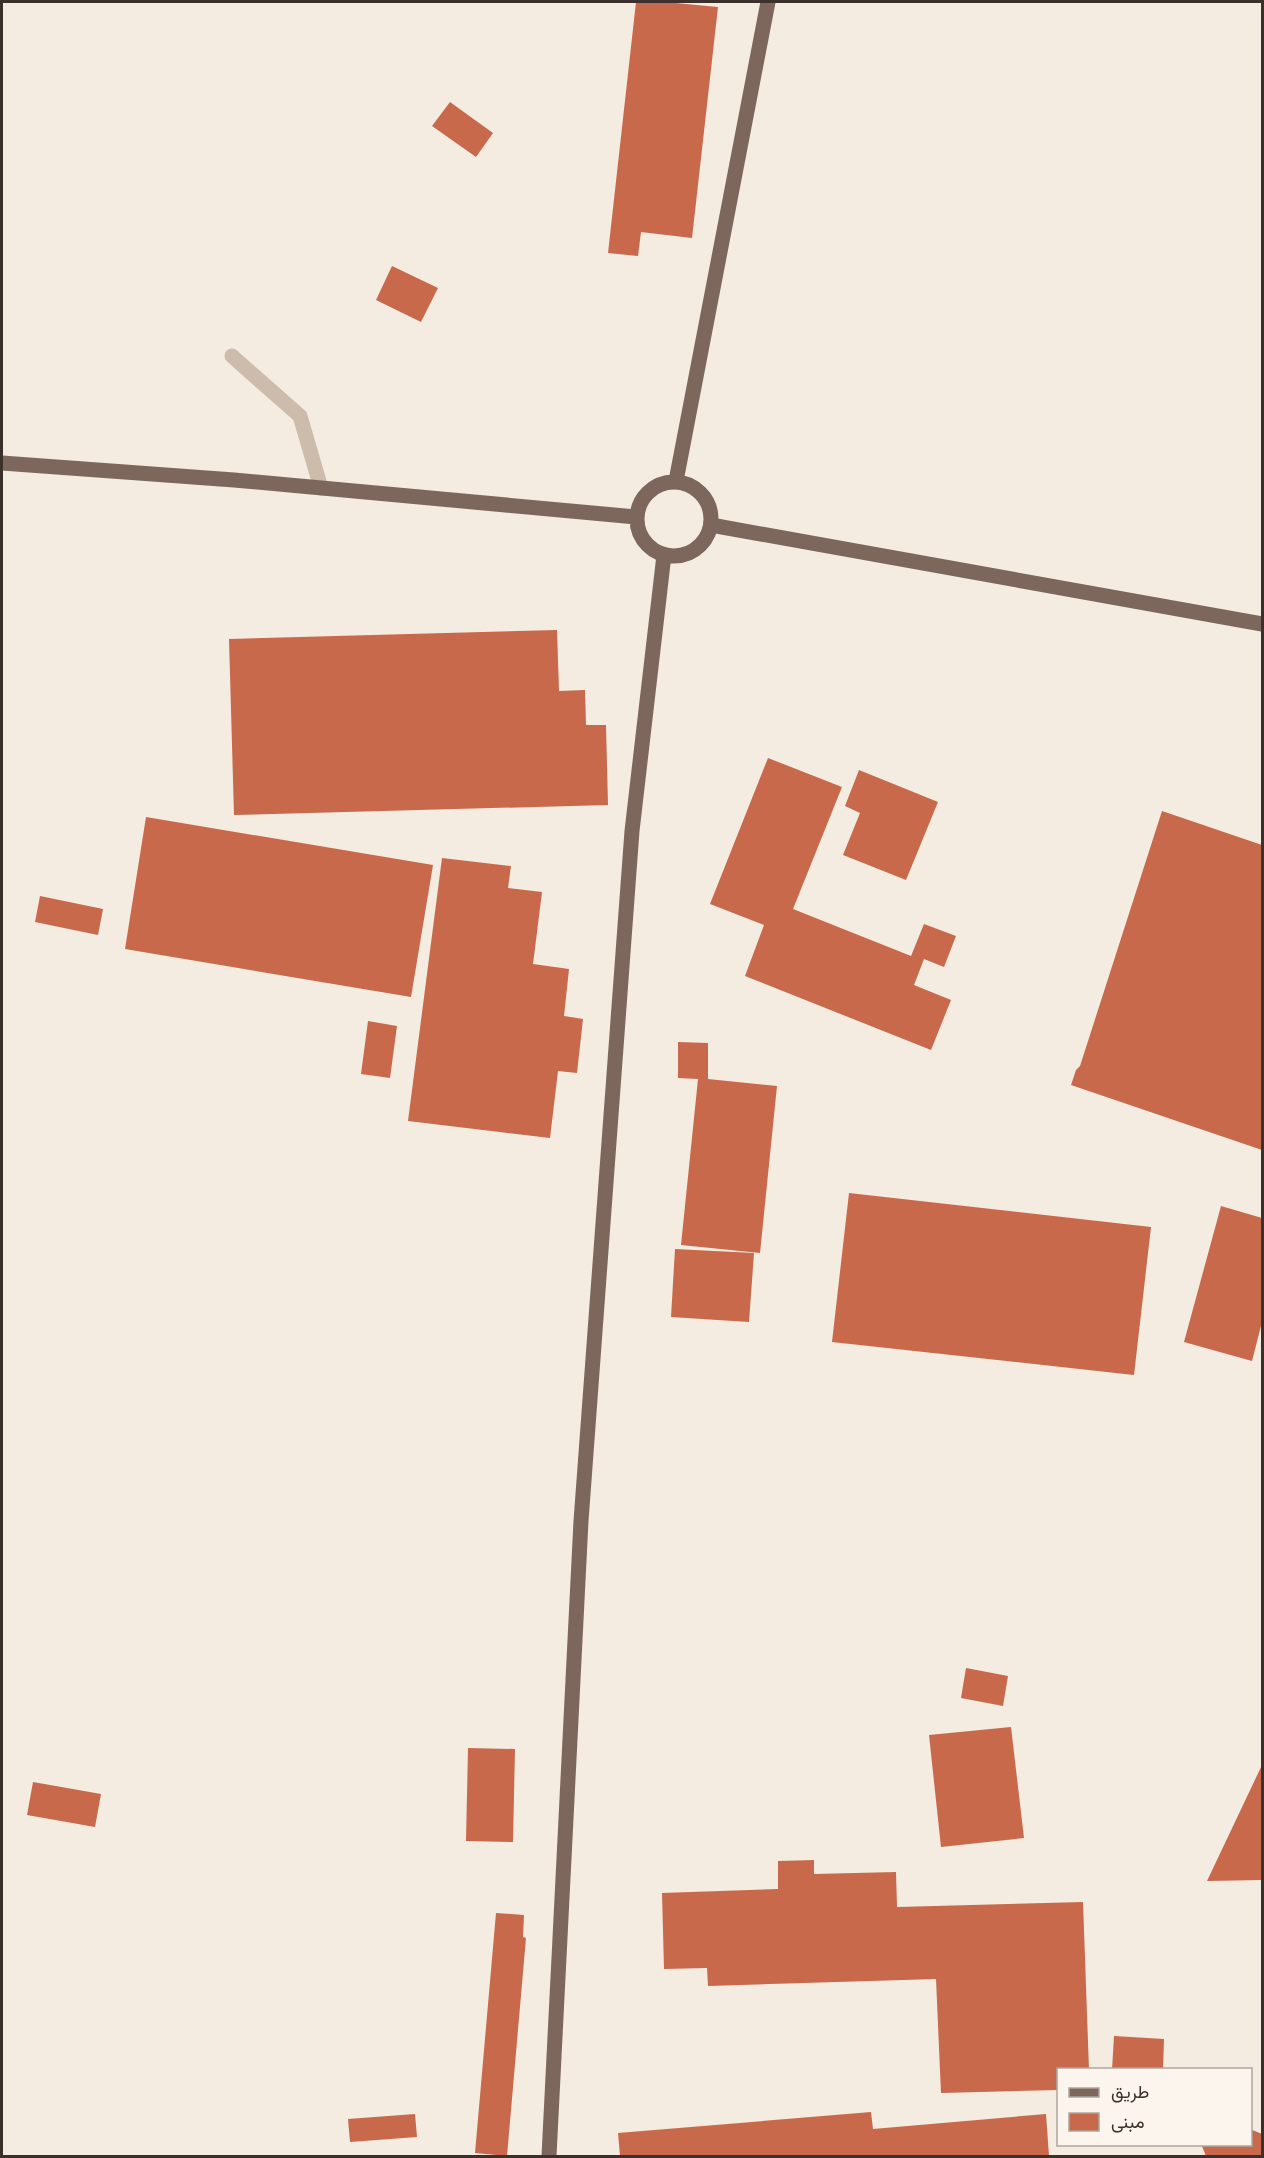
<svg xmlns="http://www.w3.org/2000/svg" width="1264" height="2158" font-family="Commissioner,Vazirmatn,sans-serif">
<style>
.building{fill:#c8694b}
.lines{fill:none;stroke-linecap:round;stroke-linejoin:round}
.minor{stroke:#cdbbac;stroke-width:15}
.major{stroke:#7d675c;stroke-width:15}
</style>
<rect width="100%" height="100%" fill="#f4ebe1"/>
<!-- building -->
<path class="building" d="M636,2H665L718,7L692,238L641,232L638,256L608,253Z
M450,102L493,133L476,157L432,126Z
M392,266L438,288L421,322L376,300Z
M557,630L559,691L585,690L586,725H606L608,805L234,815L229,639Z
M768,758L842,787L793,909L911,956L924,924L956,936L944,967L924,959L914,985L951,1000L931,1050L745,976L764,925L710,904Z
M859,770L938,802L906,880L843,855L860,813L845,806Z
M1162,811L1262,845V1150L1071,1085L1076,1070L1080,1066Z
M146,817L433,865L411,997L125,949Z
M442,858L511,866L508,888L542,892L533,964L569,969L564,1016L583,1019L577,1073L558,1071L550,1138L408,1121Z
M40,896L103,909L98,935L35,922Z
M368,1021L397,1026L390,1078L361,1074Z
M678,1042L708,1043V1079L777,1086L760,1253L681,1245L698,1079L678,1078Z
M849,1193L1151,1227L1134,1375L832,1342Z
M1221,1206L1262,1218V1322L1252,1361L1184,1342Z
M675,1249L754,1253L749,1322L671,1317Z
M966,1668L1008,1676L1003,1706L961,1698Z
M1011,1727L1024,1838L941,1847L929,1735Z
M468,1748L515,1749L513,1842L466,1841Z
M1262,1765V1880L1207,1881Z
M33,1782L101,1794L95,1827L27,1815Z
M814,1860V1874L896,1872L897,1907L1083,1902L1089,2070H1058V2090L941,2093L936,1979L708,1986L707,1968L664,1969L662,1893L778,1889V1861Z
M496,1913L524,1915L523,1937L526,1938L507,2156L475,2153Z
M1114,2036L1164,2039L1163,2070H1112Z
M871,2112L873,2129L1046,2114L1049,2156H620L618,2133Z
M415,2114L417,2137L350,2142L348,2119Z
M1250,2129L1262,2134V2156H1206L1201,2144H1250Z"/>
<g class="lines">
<!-- minor -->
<path class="minor" d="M232,356L300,416L321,488"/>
<!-- major -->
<path class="major" d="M2,463L234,480L636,517
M676,481L768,2
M637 519a37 37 0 1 1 74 0a37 37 0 1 1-74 0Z
M711,525L1262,624
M549,2156L581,1521L632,831L664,555"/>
</g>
<!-- border -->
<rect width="1264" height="2158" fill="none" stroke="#3b302b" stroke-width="6"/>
<!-- legend -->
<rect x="1057" y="2068" width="195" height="78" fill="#fbf5ee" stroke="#aea6a0" stroke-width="1.5"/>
<rect x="1069" y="2088" width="30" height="9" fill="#7d675c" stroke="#aea6a0" stroke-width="1.5"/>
<text x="1111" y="2098" font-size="18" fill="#3b302b">طريق</text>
<rect x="1069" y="2113" width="30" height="18" fill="#c8694b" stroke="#aea6a0" stroke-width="1.5"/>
<text x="1111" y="2128" font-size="18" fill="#3b302b">مبنى</text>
</svg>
